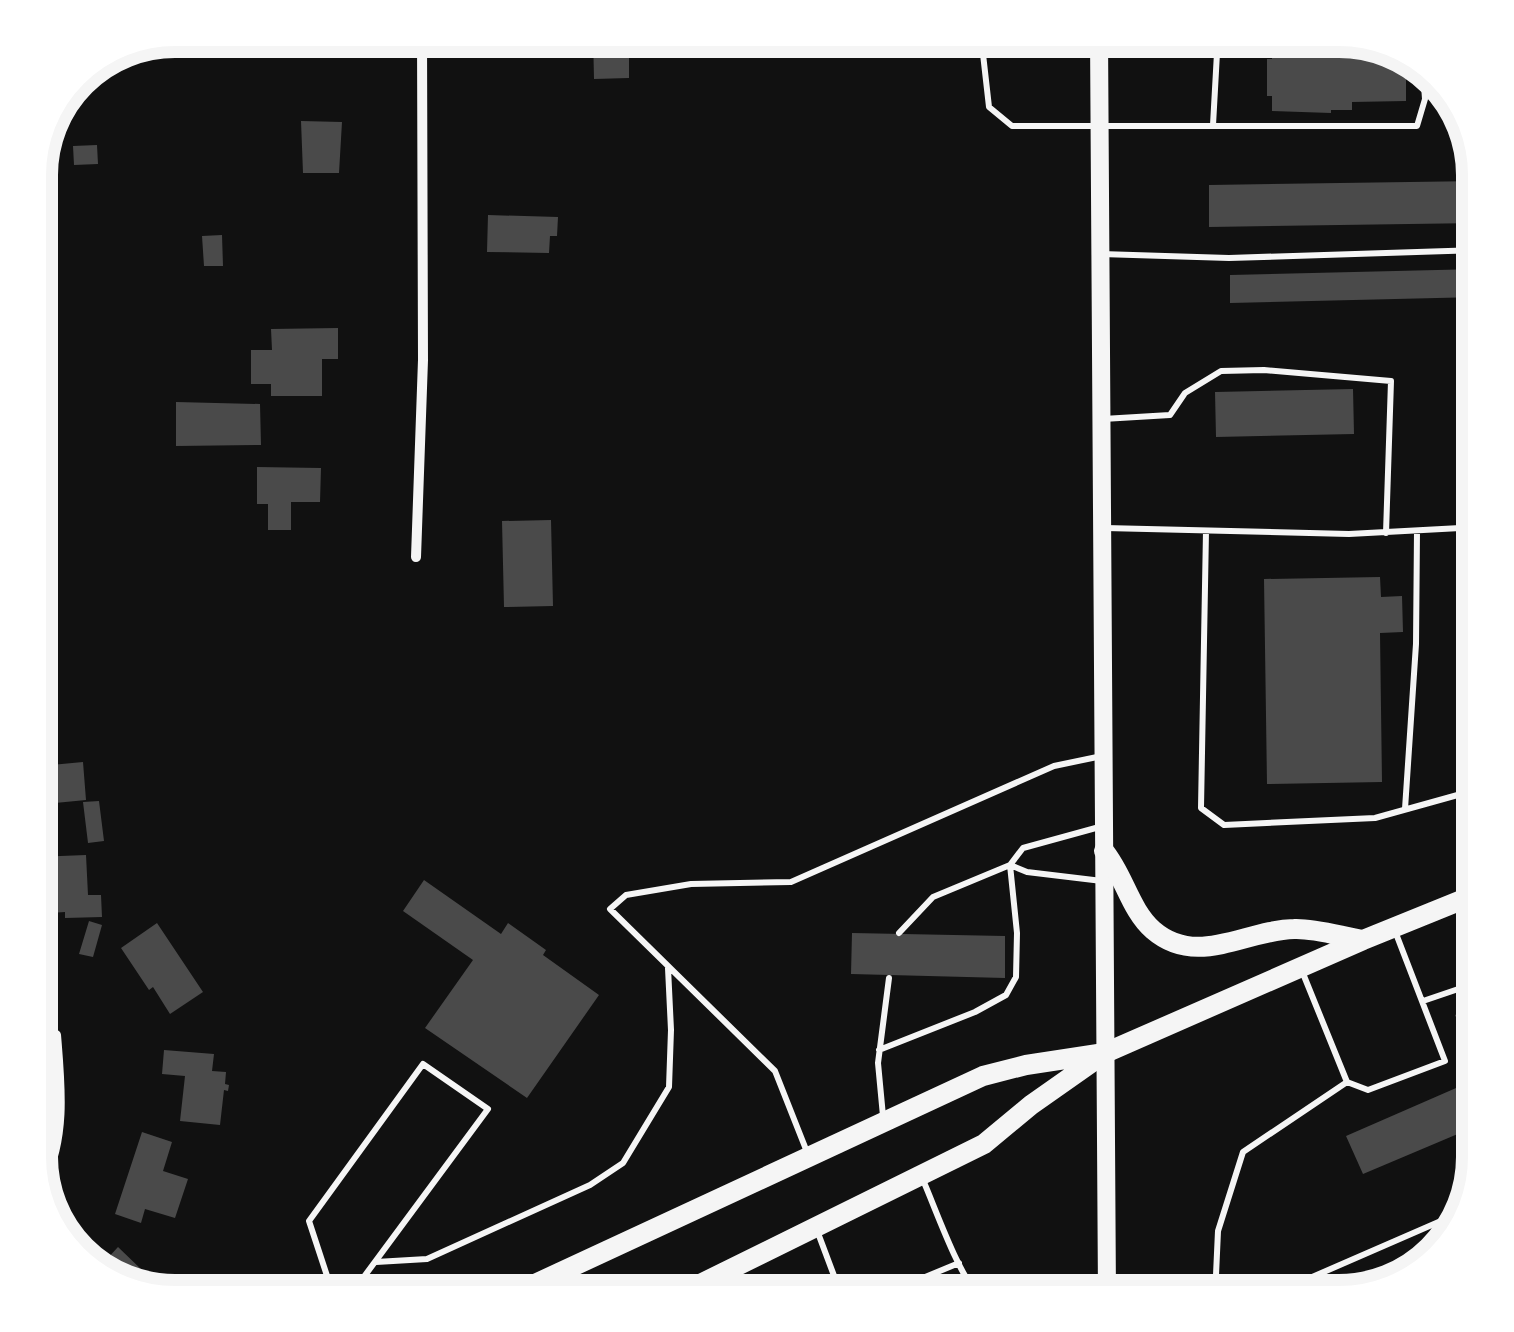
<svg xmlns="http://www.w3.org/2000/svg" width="1514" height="1332" font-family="Montserrat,sans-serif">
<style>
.building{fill:#4a4a4a}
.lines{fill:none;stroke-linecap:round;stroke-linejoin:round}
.service{stroke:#f5f5f5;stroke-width:6}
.minor{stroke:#f5f5f5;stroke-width:10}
.secondary{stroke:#f5f5f5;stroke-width:18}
.primary{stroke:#f5f5f5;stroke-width:20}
.rim{fill:none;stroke:#f5f5f5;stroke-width:12}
</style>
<rect width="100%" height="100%" fill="#111"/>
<!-- building -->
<path class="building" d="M490,35H553V56L490,57Z
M593,35H629V78L594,79Z
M1289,39L1349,43V51H1378L1406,62V101L1352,102V110H1331V113L1272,111V96H1267V59H1272V43H1289Z
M301,121L342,122L339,173H303Z
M97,145L98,164L74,165L73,146Z
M1479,181V223L1209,227V185Z
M488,215L558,217L557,236H550L549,253L487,252Z
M222,235L223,266H204L202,236Z
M1479,269V297L1230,303V275Z
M338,328V359H322V396H271V384H251V350H272L271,329Z
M1353,389L1354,434L1216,437L1215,392Z
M176,402L260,404L261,445L176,446Z
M257,467L321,468L320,502H291V530H268V504H257Z
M551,520L553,606L504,607L502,521Z
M1380,577L1381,597L1402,596L1403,632L1380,633L1382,782L1267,784L1264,579Z
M83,762L86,800L55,803L51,765Z
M99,801L104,841L88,843L83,802Z
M86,855L88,895H101L102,917L65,918V912L35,914V857Z
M424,880L501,934L508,923L546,950L543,955L599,995L527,1098L425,1028L473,960L403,911Z
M89,921L102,925L93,957L79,954Z
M157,923L203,992L170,1014L153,987L149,990L121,948Z
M852,933L1005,936V978L851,974Z
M1479,1004V1067L1455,1015Z
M164,1050L214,1054L212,1071L226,1072L225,1084L229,1085L228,1091L224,1090L220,1125L180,1121L185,1076L162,1074Z
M1479,1078V1125L1363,1174L1346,1136Z
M142,1132L172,1142L163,1171L188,1179L175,1218L145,1209L141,1223L115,1214Z
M118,1247L143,1271L134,1280L87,1261L96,1251L106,1260Z"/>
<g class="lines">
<!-- service -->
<path class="service" d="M989,35L983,54L989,107L1012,126H1417L1425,99L1423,70
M1213,125L1218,35
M1101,254L1229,258L1479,250
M1103,419L1170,415L1185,393L1221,371L1264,370L1391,381L1386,533
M1105,528L1349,534L1479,527
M1206,531L1201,808L1224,825L1375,818L1472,791L1479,807
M1472,791L1475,684L1474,527
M1405,809L1416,644L1417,531
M1102,881L1027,872L1010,865L1023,848L1103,826
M1423,1001L1479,982
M879,1050L975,1012L1006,995L1016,977L1017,933L1010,865L933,897L899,933
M1347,1082L1368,1090L1445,1061L1395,931
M883,1116L878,1063L889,978
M807,1152L775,1071L610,909L626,895L691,884L791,882L1054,766L1102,756
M923,1180C935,1207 961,1282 981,1297
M818,1233L842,1297
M376,1262L427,1259L590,1185L623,1163L669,1087L671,1030L668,968
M334,1297L309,1221L423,1064L488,1109L349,1297
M547,1297L556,1281
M877,1297L959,1263
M1215,1297L1218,1231L1243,1152L1347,1082L1302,971
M1224,1297L1280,1291L1457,1214"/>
<!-- minor -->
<path class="minor" d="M416,557L423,360L422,35
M43,1182C66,1137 60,1084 56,1035"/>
<!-- secondary -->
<path class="secondary" d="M1099,35L1107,1297"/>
<!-- primary -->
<path class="primary" d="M1104,851C1124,875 1130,910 1153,930C1197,968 1245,930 1294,929C1315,928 1343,937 1363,940
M507,1297L983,1076L1026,1065L1098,1054
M674,1297L984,1144L1031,1105L1105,1053L1363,940L1479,893"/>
</g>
<!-- crop -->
<path d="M0 0H1514V1332H0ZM175 52H1339A123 123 0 0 1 1462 175V1157A123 123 0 0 1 1339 1280H175A123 123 0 0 1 52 1157V175A123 123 0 0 1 175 52Z" fill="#fff" fill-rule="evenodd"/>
<path class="rim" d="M175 52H1339A123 123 0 0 1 1462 175V1157A123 123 0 0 1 1339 1280H175A123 123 0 0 1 52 1157V175A123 123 0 0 1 175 52Z"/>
</svg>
